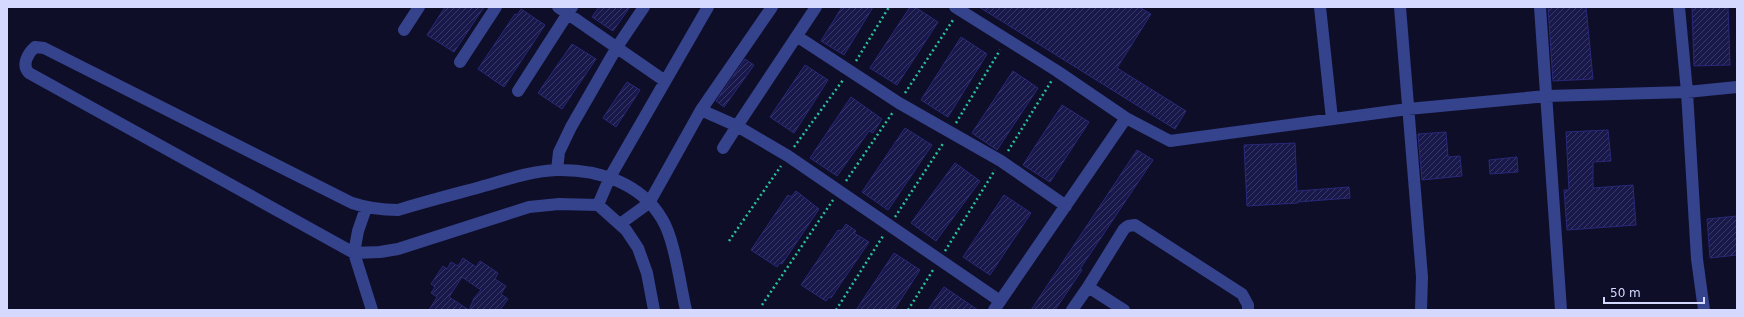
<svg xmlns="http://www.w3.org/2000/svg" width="1744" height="317" font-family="'DejaVu Sans',sans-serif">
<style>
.building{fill:url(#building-hatch);stroke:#292879;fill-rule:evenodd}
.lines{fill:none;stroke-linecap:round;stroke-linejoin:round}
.path{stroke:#25c39c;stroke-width:2.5;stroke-dasharray:2 3;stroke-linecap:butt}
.minor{stroke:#35428c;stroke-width:12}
</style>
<defs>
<pattern id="building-hatch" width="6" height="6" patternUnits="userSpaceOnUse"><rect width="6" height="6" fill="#19184b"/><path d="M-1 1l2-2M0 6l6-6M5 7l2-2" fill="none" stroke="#3a3966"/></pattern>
</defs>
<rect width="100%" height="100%" fill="#0e0e29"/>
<!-- building -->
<path class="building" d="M445,7H484L454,52L427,35Z
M599,7H630L613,31L592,17Z
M842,7H873L844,55L821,41Z
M910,7H915L938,22L897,85L870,68Z
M979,7H1139L1151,14L1117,68L1186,111L1175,129Z
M1548,7H1586L1593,79L1553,81Z
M1692,7H1728L1730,65L1694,66Z
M521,9L545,25L504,87L478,69L515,14L517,15Z
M961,37L987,54L948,117L921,100Z
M572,44L596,59L562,109L538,93Z
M745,59L754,65L724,107L716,101Z
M805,65L828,80L794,133L770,117Z
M1013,71L1038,88L997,150L972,133Z
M627,82L640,90L616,127L603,118Z
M851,97L882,119L873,133L869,131L837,176L810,158Z
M1062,105L1089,122L1050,182L1023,165Z
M905,128L932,145L888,210L862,192Z
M1608,130L1611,161L1593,162V188L1633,185L1636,225L1567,230L1564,190H1569L1566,132Z
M1446,132L1448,157L1460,156L1462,176L1422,180L1418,134Z
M1295,143L1297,191L1349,187L1350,198L1297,202L1298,203L1247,206L1244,145Z
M1137,150L1153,160L1080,269L1082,270L1055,310H1031Z
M1517,157L1518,172L1490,174L1489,160Z
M955,163L980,181L936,241L911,223Z
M796,191L819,209L782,264L780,263L777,267L751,250L788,195L791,197Z
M1004,195L1031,213L990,275L963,257Z
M1737,216V255L1710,258L1707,219Z
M846,224L856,231L854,233L869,242L831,298L829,297L826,301L801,285L838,230L841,231Z
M894,253L920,270L894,310H856Z
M463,258L476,267L480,261L498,273L495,279L506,286L501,294L508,299L500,310H429L437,297L431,293L435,287L431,284L443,266L447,269L451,262L458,266ZM462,277L481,290L474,298L469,310L449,297Z
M944,287L978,310H928Z"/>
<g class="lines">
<!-- path -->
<path class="path" d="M856,61L889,7
M905,93L953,20
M956,123L1000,50
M794,147L843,80
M1008,151L1052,80
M846,181L893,112
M895,217L944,142
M729,241L781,166
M945,251L995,170
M762,305L833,200
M836,310L883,236
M908,310L933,270"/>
<!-- minor -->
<path class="minor" d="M558,7L665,81
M955,7L1057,71L1126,118L1170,141L1408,109L1547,96L1687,92L1737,87
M1320,7L1332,119
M1400,7L1422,277L1421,310
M1540,7L1561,310
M1679,7L1687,92L1697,259L1704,310
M404,30L419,7
M798,37L899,103L1001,161L1066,206
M460,62L496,7
M518,91L572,7
M701,110L737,126L788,156L1000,301
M723,148L737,126L816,7
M557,170L559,152L571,127L617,47L644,7
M598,205L610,177L708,7
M366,208L358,231L354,253L372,310
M620,224L649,203L701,110L772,7
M1088,287L1124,310
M654,310L647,273L638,248L626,230L598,205L559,204L529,207L398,249L380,252L354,253L29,73C21,65 28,53 35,47L44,48L352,203C367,208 381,210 398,210C424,202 451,195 477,188C503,181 530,171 557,170C598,169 641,183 662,219C675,240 680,285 686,310
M994,310L1126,118
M1072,310L1088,287L1124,229L1128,226L1135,225L1242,294L1248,305V310"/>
</g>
<!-- border -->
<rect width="1744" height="317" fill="none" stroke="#d6d9ff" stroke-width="16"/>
<!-- scale -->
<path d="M1604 297v6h100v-6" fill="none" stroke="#d6d9ff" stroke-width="2"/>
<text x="1610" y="297" font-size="12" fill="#d6d9ff" stroke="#0e0e29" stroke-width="3" paint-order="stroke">50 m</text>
</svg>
